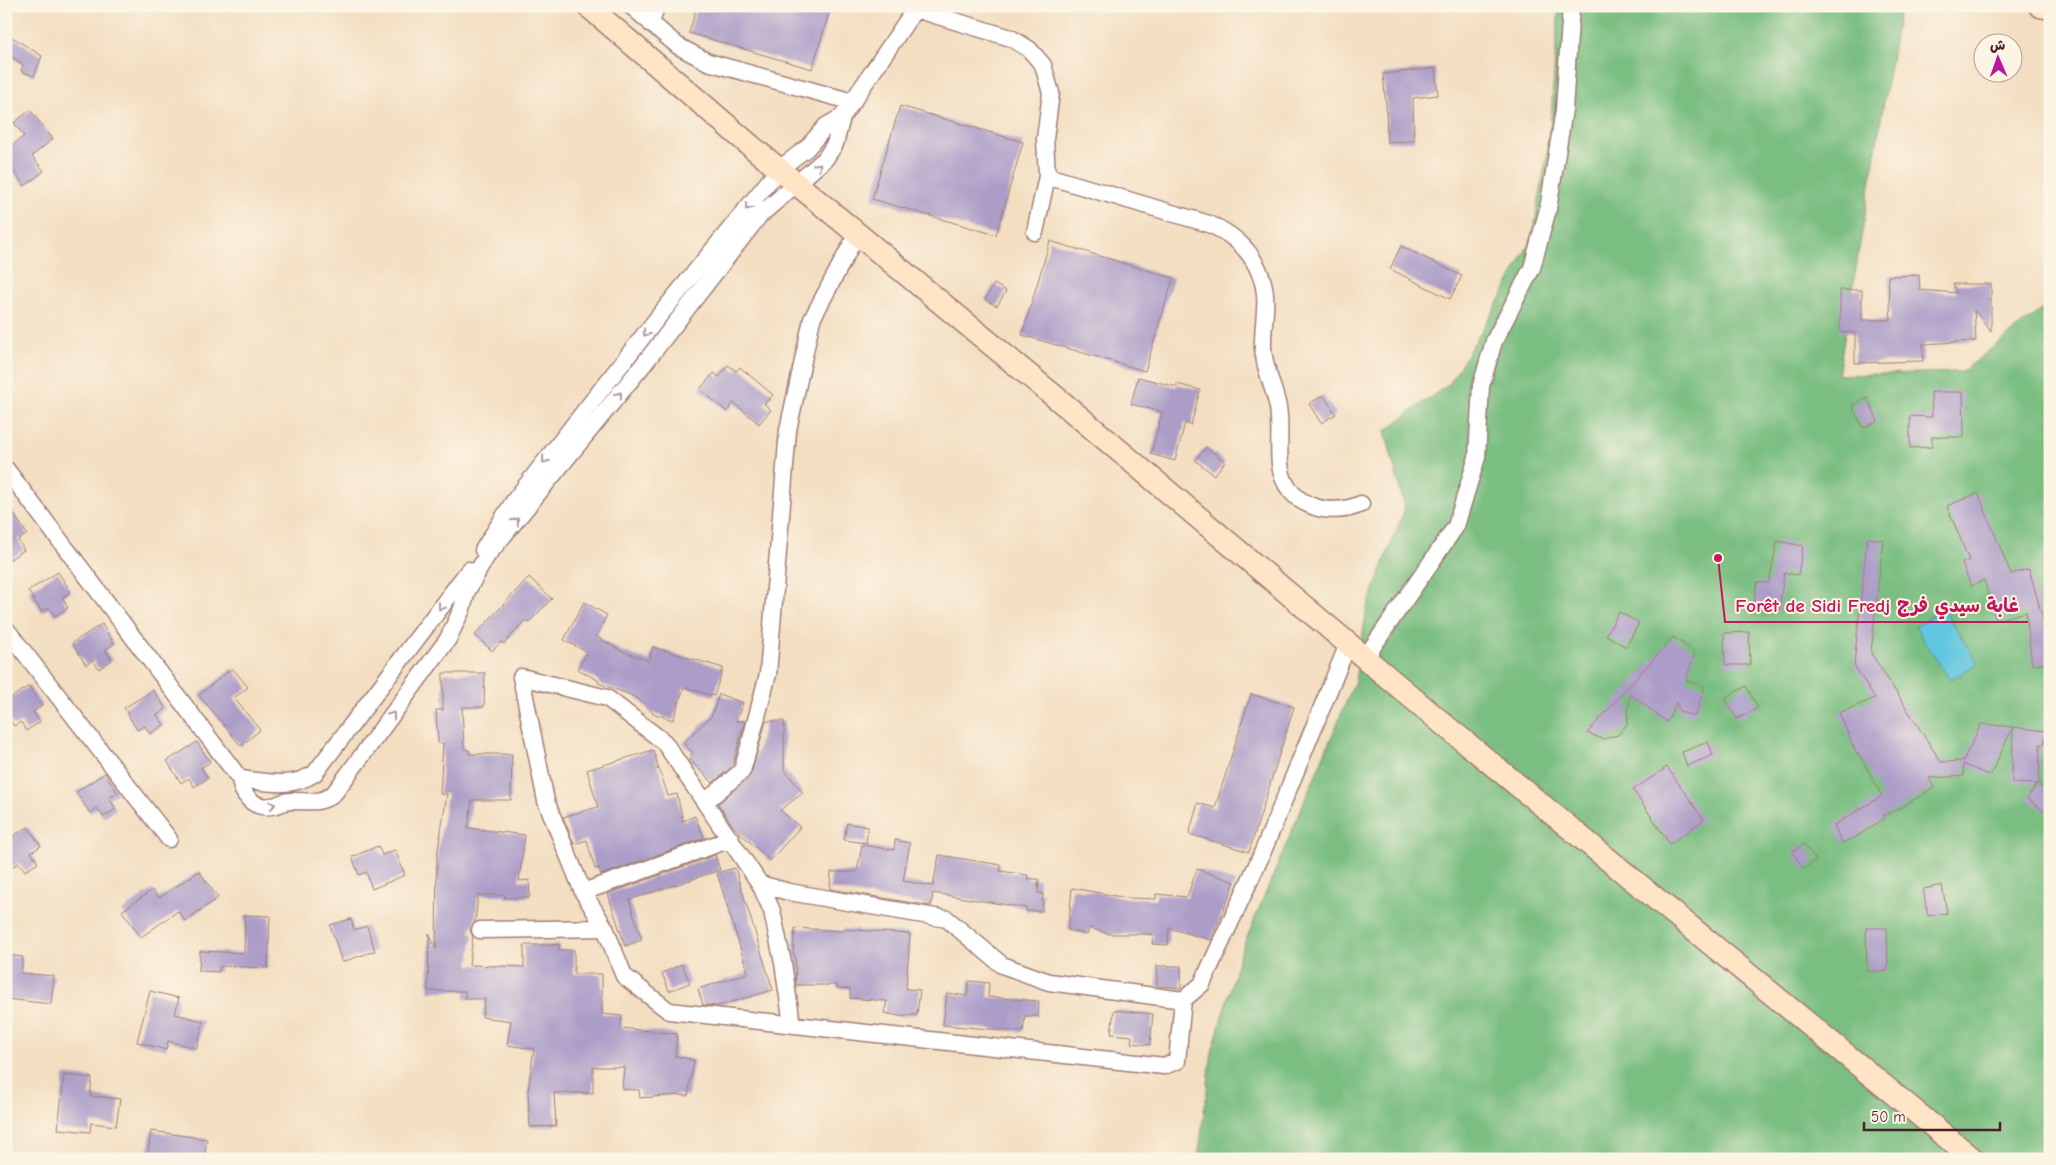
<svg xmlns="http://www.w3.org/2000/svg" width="2056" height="1165" font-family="'Comic Neue','Playpen Sans Arabic',sans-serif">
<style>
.forest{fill:#7abe81;stroke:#626e56}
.water{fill:#61c6df;stroke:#567285}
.building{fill:#ac9dc8}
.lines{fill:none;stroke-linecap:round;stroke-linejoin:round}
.minor-casing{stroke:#9e7e76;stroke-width:19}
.secondary-casing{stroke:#9e7e76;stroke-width:25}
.minor{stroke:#fff;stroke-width:16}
.secondary{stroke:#ffe4c6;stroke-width:22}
.oneway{stroke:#ae9aa0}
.leader{fill:none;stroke:#c2185b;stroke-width:2}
.callout-dot{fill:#c2185b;stroke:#fcf5e5;stroke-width:2}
.callout-label{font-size:19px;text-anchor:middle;font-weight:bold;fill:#c2185b;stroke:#fcf5e5;stroke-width:4;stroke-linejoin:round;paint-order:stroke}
</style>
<rect width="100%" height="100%" fill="#fcf5e5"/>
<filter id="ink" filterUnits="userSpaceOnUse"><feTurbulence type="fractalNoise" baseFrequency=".02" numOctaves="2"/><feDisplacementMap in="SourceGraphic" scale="10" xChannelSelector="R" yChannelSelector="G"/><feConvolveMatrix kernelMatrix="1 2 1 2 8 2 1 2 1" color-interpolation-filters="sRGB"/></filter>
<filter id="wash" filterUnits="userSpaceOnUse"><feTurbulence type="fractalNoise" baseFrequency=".0096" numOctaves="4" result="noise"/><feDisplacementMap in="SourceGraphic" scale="20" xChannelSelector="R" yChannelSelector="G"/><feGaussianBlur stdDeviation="1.12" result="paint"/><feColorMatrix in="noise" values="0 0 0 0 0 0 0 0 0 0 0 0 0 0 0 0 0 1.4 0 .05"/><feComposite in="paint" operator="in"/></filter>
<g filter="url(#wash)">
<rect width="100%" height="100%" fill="#f3dec1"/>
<!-- forest -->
<path class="forest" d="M1559,6H1863L1899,12L1838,375L1962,372L2050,303V1159H1198L1212,1052L1240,954L1355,681L1367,608L1405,508L1385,431L1450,383L1501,298L1532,238L1549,144Z"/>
<!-- water -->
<path class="water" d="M1943,609L1978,663L1950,680L1915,627Z"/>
<g id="blocks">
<!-- building -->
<path class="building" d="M697,6H831L812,69L689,33Z
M12,37L42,56L34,76L21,71L23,65L6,53V46Z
M1435,68L1438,95L1413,98L1414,141L1387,142L1386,106L1383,74Z
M900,106L1023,142L996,235L872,199Z
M30,110L53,139L32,156L44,171L25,186L6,163V150L24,136L14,123Z
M1050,241L1173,278L1145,371L1022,335Z
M1401,246L1462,276L1450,299L1390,269Z
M1919,275L1920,290L1957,293L1953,284H1991V331L1974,310L1976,341L1923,344V361L1855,363V333L1840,332V290H1862V320H1891L1888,276Z
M994,284L1006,291L997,306L985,300Z
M728,365L736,371L740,367L773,395L764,404L771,410L759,424L734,403L727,412L700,389L714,373L719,377Z
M1138,377L1177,387V384L1200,390L1191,425L1185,423L1175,461L1151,454L1162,412L1131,404Z
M1931,392H1963L1964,437H1932V447L1910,448V416L1932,417Z
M1323,395L1336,414L1321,423L1309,404Z
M1867,398L1878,421L1863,428L1852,406Z
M1206,447L1225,462L1214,475L1195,460Z
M1978,493L2011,574L2029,569L2046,630H2050V663L2032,665L2026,612L1996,620L1984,580L1971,586L1962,563L1969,560L1947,506Z
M6,502L27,534L18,540L24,550L6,562Z
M1867,538L1883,540L1871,653L1941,762L1963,761L1981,724L2013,727L1990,776L1963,764L1964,776L1929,778L1934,787L1901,808L1884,815L1885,818L1856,837L1842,843L1834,825L1882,796L1859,754L1857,755L1839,713L1875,698L1854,665Z
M1777,541L1803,546L1798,575L1784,573L1779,612L1753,609L1757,582L1769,583Z
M58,572L71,592L62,597L68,608L55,616L49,608L42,612L28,591Z
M529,577L552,599L528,623L525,620L504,644L501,642L492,651L475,635Z
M584,602L607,615L596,636L621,651L649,661L653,647L723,668L714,696L684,687L673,720L653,713L636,697L598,683L599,681L578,669L587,652L564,640Z
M1619,612L1639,623L1626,647L1606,635Z
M102,624L114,644L105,650L112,660L99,669L93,660L86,665L72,643Z
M1749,632L1750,665H1725L1724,633Z
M1673,637L1695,652L1686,680L1705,687L1695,716L1680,712L1676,702L1667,722L1630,694L1627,724L1618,735L1603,739L1587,733Z
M232,668L248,687L234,698L260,730L241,746L199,695Z
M443,673H485L484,707H462L464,749L469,750V754H512L511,800H472L468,828L525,835L519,881L529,880L530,897L505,898V895H478L475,922L470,930L473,937L469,965L524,967V945H560L559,950H574V974H602V1014L622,1016L621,1028L677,1034L675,1056L694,1060L688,1096L679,1095L640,1098L639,1090L622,1089L624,1067H593V1093H554L556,1126L530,1127L528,1091L534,1049L507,1045L511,1021L482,1017L485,999H465V991H428L429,933L436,949L437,856L447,794H440L443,743H438L436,710H443Z
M29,686L42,706L33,712L40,722L26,731L21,722L14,726L6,715V701Z
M1746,686L1758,708L1737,719L1725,698Z
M153,690L166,709L157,715L164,725L150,734L145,726L137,730L124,708Z
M719,694L743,703L736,721H745L733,765L713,783L688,758L693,753L683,743L712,715Z
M1251,694L1294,707L1249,852L1189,834L1198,803L1215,808Z
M766,721H784V769L803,793L780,810L800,827L770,861L733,826L718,804L751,774Z
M2013,727L2046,731L2044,745L2040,744L2039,784L2012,783Z
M197,742L210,762L201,768L208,778L194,787L189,778L181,783L167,761Z
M1708,742L1713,755L1687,766L1682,752Z
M653,750L658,766L657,770L659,768L668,796L677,794L683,821L695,816L704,838L601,875L599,868L595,869L587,840L574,844L563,817L598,807L587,770Z
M1667,767L1704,820L1670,844L1633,790Z
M105,773L118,793L109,798L116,809L103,817L97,808L90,813L76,792Z
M2037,784L2050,793V815L2027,799Z
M847,823L868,827L866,843L844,840Z
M28,827L41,846L31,852L38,863L25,871L19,863L12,867L6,859V840Z
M895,840L910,843L903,881L933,886L939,855L1001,865L1000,871L1028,875L1027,879H1039L1038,893H1043L1042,911H1026V908L933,893L931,906L830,889L831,872H857L862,845L894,850Z
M1804,844L1816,860L1804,869L1792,852Z
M378,846L382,855L395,850L405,875L372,889L366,872L359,875L352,857Z
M715,855L720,870L629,900L642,940L625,946L608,894Z
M735,868L773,990L718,1006L703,1005L698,989L748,973L717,873Z
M1197,869L1235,882L1211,940L1169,928L1168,945L1152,944L1153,934H1110L1089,928L1087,935L1068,930L1072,888L1127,898L1156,899V894L1187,897Z
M199,871L218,898L185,921L178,911L141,937L122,911L152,890L159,898Z
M1942,885L1947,913L1928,916L1923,889Z
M245,915L270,916L268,968L220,966L219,972L199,971L200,951L244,953Z
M351,919L354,930L367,926L375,951L342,962L330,925Z
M795,928L843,931V929L910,934L906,989L920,990L917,1015H905V1017L884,1013L887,1001L850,998V989L837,988V985H796L795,955H793Z
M1866,928H1887L1888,971H1867Z
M6,955L23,957L21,973L54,976L51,1004L6,999Z
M682,964L690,983L669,991L662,973Z
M1157,966H1181V988L1157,986Z
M969,981L989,983L988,997L1039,1001L1038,1016H1025L1023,1032L943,1025L947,993L967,996Z
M150,991L179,998L175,1014L203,1021L197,1048L168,1041L166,1050L137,1042Z
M1114,1010L1153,1014L1150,1045L1131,1043L1132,1036L1111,1034Z
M64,1075L92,1078L90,1096L120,1099L116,1126L91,1123L90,1132L58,1129Z
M151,1131L207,1139L204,1159H147Z"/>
</g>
</g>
<g filter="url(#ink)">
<use href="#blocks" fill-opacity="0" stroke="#9e7e76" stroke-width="1"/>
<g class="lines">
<defs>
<path id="minor" d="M631,6L678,46L708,62L853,102
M915,9L1011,38L1029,49L1043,65L1051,93L1045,139L1047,176L1035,232
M651,24L656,6
M1047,176L1209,224C1233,234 1252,251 1261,276C1270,300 1262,323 1263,348C1264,369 1274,387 1278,407C1281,426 1278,445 1280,464C1284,505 1328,519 1361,504
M6,469L240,779C242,795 253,809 271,806C278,806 283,801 290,801C308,800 320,806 335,792L448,639L462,609L467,591L486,557L643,365L759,216L825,159L835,144L842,117
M483,550L514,501L659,316L779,169L807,148L826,126L842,117L917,6
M6,629L169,839
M1365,658L1456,526L1477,457L1481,386L1494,341L1532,268L1548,209L1564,110L1571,6
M240,779C266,782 292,789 315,773L469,570
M705,802L742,771L749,747L768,674L788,430L812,319L857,234
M760,884L789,892L947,919L1002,965L1049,982L1183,1000
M583,892L731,839
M480,930L605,928
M792,1024L783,963L772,911L760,884L664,742L607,698L521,677L546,801L583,892L605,928L624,976L669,1011L1164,1066L1177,1061L1183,1000L1202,984L1261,856L1348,644"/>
<path id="secondary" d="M588,6L752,147L1065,405L1448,728L1973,1159
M2040,6L2050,8"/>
</defs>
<!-- minor casing -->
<use href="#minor" class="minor-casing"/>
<!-- secondary casing -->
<use href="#secondary" class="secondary-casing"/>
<!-- minor -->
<use href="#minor" class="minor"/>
<!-- secondary -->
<use href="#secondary" class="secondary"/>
</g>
<!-- one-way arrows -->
<defs><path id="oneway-chevron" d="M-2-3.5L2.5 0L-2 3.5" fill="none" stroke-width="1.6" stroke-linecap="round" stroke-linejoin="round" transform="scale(1.25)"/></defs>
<g class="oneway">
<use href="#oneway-chevron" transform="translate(818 166) rotate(-45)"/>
<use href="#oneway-chevron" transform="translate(748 207) rotate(129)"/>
<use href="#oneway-chevron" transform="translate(646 333) rotate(128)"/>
<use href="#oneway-chevron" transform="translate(619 395) rotate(-51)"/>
<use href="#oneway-chevron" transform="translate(545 460) rotate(128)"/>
<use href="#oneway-chevron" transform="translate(516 521) rotate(-51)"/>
<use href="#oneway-chevron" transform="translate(441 607) rotate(127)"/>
<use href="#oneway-chevron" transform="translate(392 715) rotate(-54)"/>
<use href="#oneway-chevron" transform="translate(272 805) rotate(-10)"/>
</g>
</g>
<!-- callouts -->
<path class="leader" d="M1718 558L1725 622H2028"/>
<circle class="callout-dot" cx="1718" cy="558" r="5"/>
<g class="callout-label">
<text x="1877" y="612">Forêt de Sidi Fredj غابة سيدي فرج</text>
</g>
<!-- margin -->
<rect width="2056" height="1165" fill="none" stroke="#fcf5e5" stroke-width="25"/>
<!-- north arrow -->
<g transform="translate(1998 58) rotate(358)"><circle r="24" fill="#fcf5e5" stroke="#b59f9b"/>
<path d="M0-4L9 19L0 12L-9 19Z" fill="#b5179e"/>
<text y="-8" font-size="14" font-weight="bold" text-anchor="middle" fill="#4a1f2b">ش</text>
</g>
<!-- scale -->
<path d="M1864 1122v8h136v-8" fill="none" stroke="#4a1f2b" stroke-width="2.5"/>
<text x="1871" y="1122" font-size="15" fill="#4a1f2b" stroke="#fcf5e5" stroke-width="4" paint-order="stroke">50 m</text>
</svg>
